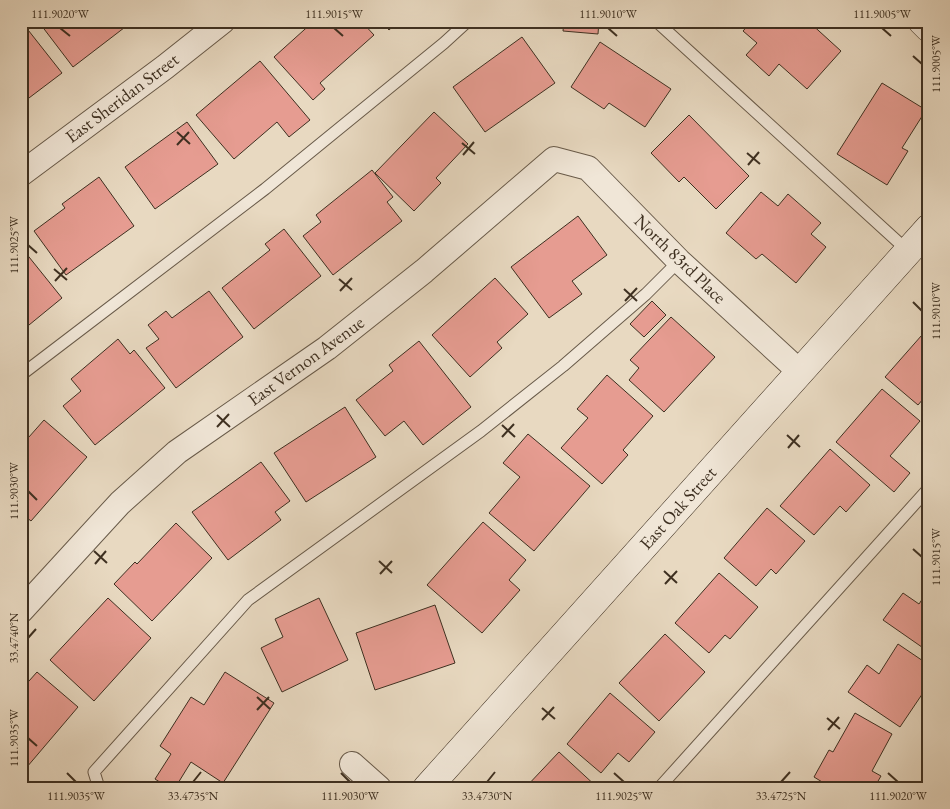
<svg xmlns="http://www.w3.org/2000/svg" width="950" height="809" font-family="'EB Garamond',serif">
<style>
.building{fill:#e69c91;stroke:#3e3021}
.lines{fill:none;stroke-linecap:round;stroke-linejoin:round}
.lane-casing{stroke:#685a49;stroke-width:13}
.street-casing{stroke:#685a49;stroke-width:26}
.secondary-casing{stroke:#3e3021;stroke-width:29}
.lane{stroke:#f0e6d7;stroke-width:11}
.street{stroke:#f0e6d7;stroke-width:24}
.secondary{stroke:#f0e6d7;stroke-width:28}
.ticks{fill:none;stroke:#3e3021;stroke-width:2}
.labels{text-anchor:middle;stroke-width:4;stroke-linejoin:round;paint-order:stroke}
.street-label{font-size:18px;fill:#3e3021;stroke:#f0e6d7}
.neatline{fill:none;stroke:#3e3021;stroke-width:2}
.ticks-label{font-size:12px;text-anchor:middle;fill:#3e3021}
</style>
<rect width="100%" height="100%" fill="#e8d9c1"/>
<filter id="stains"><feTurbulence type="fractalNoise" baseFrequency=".004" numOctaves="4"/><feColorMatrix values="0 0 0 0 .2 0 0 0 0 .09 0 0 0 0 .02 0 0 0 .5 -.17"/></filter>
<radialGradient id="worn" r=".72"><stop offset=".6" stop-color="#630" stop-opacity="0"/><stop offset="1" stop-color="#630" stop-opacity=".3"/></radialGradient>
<!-- building -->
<path class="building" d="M21,21L62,73L21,104Z
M38,21H133L73,67Z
M314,21H361L374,35L320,83L325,89L313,100L274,57Z
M380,21H399L389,30Z
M564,21H599L598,34L563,31Z
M752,21H808L841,51L807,89L779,64L769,76L746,55L757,43L743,31Z
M522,37L555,83L485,132L453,87Z
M600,42L671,89L645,127L609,103L604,109L571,87Z
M260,61L310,120L289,137L277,122L234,159L196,115Z
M882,83L926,110L902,148L908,151L887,185L837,154Z
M434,112L468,144L436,178L441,183L414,211L375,173Z
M689,115L749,176L716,209L684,177L679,182L651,153Z
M187,122L218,164L155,209L125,167Z
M372,170L393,197L387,202L402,221L333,275L303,236L321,222L316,215Z
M99,177L134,226L66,275L34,231L65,208L62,204Z
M761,192L778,206L788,194L821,223L811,234L826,247L796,283L762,254L756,259L726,233Z
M578,216L607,255L572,281L582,294L549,318L511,267Z
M284,229L321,276L254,329L222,288L270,250L265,244Z
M21,247L62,298L29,325L21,316Z
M495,278L528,314L497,342L502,348L470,377L432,335Z
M209,291L243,337L176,388L146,348L159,339L148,325L166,311L172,318Z
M652,301L666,315L644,337L630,324Z
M671,317L715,357L664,412L629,380L639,368L630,360Z
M929,327V392L918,405L885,377Z
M118,339L130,354L134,350L165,388L95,445L63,406L81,391L71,379Z
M419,341L471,407L423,445L404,421L385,436L356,400L393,371L389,365Z
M607,375L653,416L623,450L628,455L602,484L561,448L588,418L577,409Z
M882,389L920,421L890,456L910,473L894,492L836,442Z
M345,407L376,457L306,502L274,453Z
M44,420L87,457L31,521L21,513V446Z
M528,434L590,486L534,551L489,513L520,477L503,463Z
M830,449L870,485L846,512L840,506L814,535L780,506Z
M261,462L290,501L275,512L281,520L228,560L192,512Z
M767,508L805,541L776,574L771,569L756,586L724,558Z
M483,522L526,560L509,580L520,590L482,633L427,585Z
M176,523L212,558L152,621L114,584L135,562L137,564Z
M719,573L758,607L730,639L725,635L709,653L675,623Z
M929,589V652L883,620L903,593L919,604Z
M108,598L151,638L94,701L50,660Z
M319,598L348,660L282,692L261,648L283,637L275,619Z
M435,605L455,663L375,690L356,633Z
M665,634L705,672L659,721L619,683Z
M898,644L929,665V684L900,727L848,692L867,665L879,674Z
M37,672L78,707L21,774V690Z
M225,672L274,703L223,783L191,762L175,788H169L155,779L171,754L160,746L191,697L204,705Z
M610,693L655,732L629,762L618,753L601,773L567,744Z
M855,713L892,734L872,771L881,776L874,788H832L814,777L829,750L833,752Z
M559,752L598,788H525Z"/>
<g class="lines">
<defs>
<path id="lane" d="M656,21L908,251
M21,375L265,189L444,43L468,21
M99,788L94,772L248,600L481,431L563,366L646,294L679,261
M659,788L929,488"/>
<path id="street" d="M21,174L165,67L223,21
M21,611L120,503L177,452L327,348L424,271L554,159L588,168L679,261L800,372
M352,764L379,788"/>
<path id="secondary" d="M922,21L929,28
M427,788L929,228"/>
</defs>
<!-- lane casing -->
<use href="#lane" class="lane-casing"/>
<!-- street casing -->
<use href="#street" class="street-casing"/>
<!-- secondary casing -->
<use href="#secondary" class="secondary-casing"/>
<!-- lane -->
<use href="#lane" class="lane"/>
<!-- street -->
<use href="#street" class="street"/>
<!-- secondary -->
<use href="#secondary" class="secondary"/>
</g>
<!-- ticks -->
<path class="ticks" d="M60,28L70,36M334,28L343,36M608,28L617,36M882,28L891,36M913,56L922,64M177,132L190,144M462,143L475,154M177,145L189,132M747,153L760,164M463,155L474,142M748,165L759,152M28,245L37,253M54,269L67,280M339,279L352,290M55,281L67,268M624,289L637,301M340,291L352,278M625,301L637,288M913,302L922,311M217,415L230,427M502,425L515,437M217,427L229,414M787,435L800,447M502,437L514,424M788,448L799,435M28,491L37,500M913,549L922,557M94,551L107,563M379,561L392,573M95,564L106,551M664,571L677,583M380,574L392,561M665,584L677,571M28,638L36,629M257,697L270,709M542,708L555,719M257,710L269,697M827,718L840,729M542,720L554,707M828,730L839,717M28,738L37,746M67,773L76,782M341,773L350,782M614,773L624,782M888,773L898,782M193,782L201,772M487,782L495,772M781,782L790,772"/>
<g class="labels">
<!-- street labels -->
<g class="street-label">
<text transform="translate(122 98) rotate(-37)" y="6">East Sheridan Street</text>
<text transform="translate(680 259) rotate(44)" y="6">North 83rd Place</text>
<text transform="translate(306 361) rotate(-36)" y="6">East Vernon Avenue</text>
<text transform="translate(678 508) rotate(-48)" y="6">East Oak Street</text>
</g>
</g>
<!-- margin -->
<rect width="950" height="809" fill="none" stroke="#e8d9c1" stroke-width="55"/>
<rect x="28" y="28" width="894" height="754" class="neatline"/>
<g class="ticks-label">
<text x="60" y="18">111.9020°W</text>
<text x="334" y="18">111.9015°W</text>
<text x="608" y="18">111.9010°W</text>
<text x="882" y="18">111.9005°W</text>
<text transform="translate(936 64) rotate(-90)" y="4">111.9005°W</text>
<text transform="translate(14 245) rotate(-90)" y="4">111.9025°W</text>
<text transform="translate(936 311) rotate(-90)" y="4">111.9010°W</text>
<text transform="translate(14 491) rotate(-90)" y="4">111.9030°W</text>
<text transform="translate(936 557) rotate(-90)" y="4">111.9015°W</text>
<text transform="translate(14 638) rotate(-90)" y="4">33.4740°N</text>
<text transform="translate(14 738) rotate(-90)" y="4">111.9035°W</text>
<text x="76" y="800">111.9035°W</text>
<text x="193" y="800">33.4735°N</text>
<text x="350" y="800">111.9030°W</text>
<text x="487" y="800">33.4730°N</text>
<text x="624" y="800">111.9025°W</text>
<text x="781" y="800">33.4725°N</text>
<text x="898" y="800">111.9020°W</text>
</g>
<rect width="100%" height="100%" filter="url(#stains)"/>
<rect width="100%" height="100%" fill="url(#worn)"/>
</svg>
